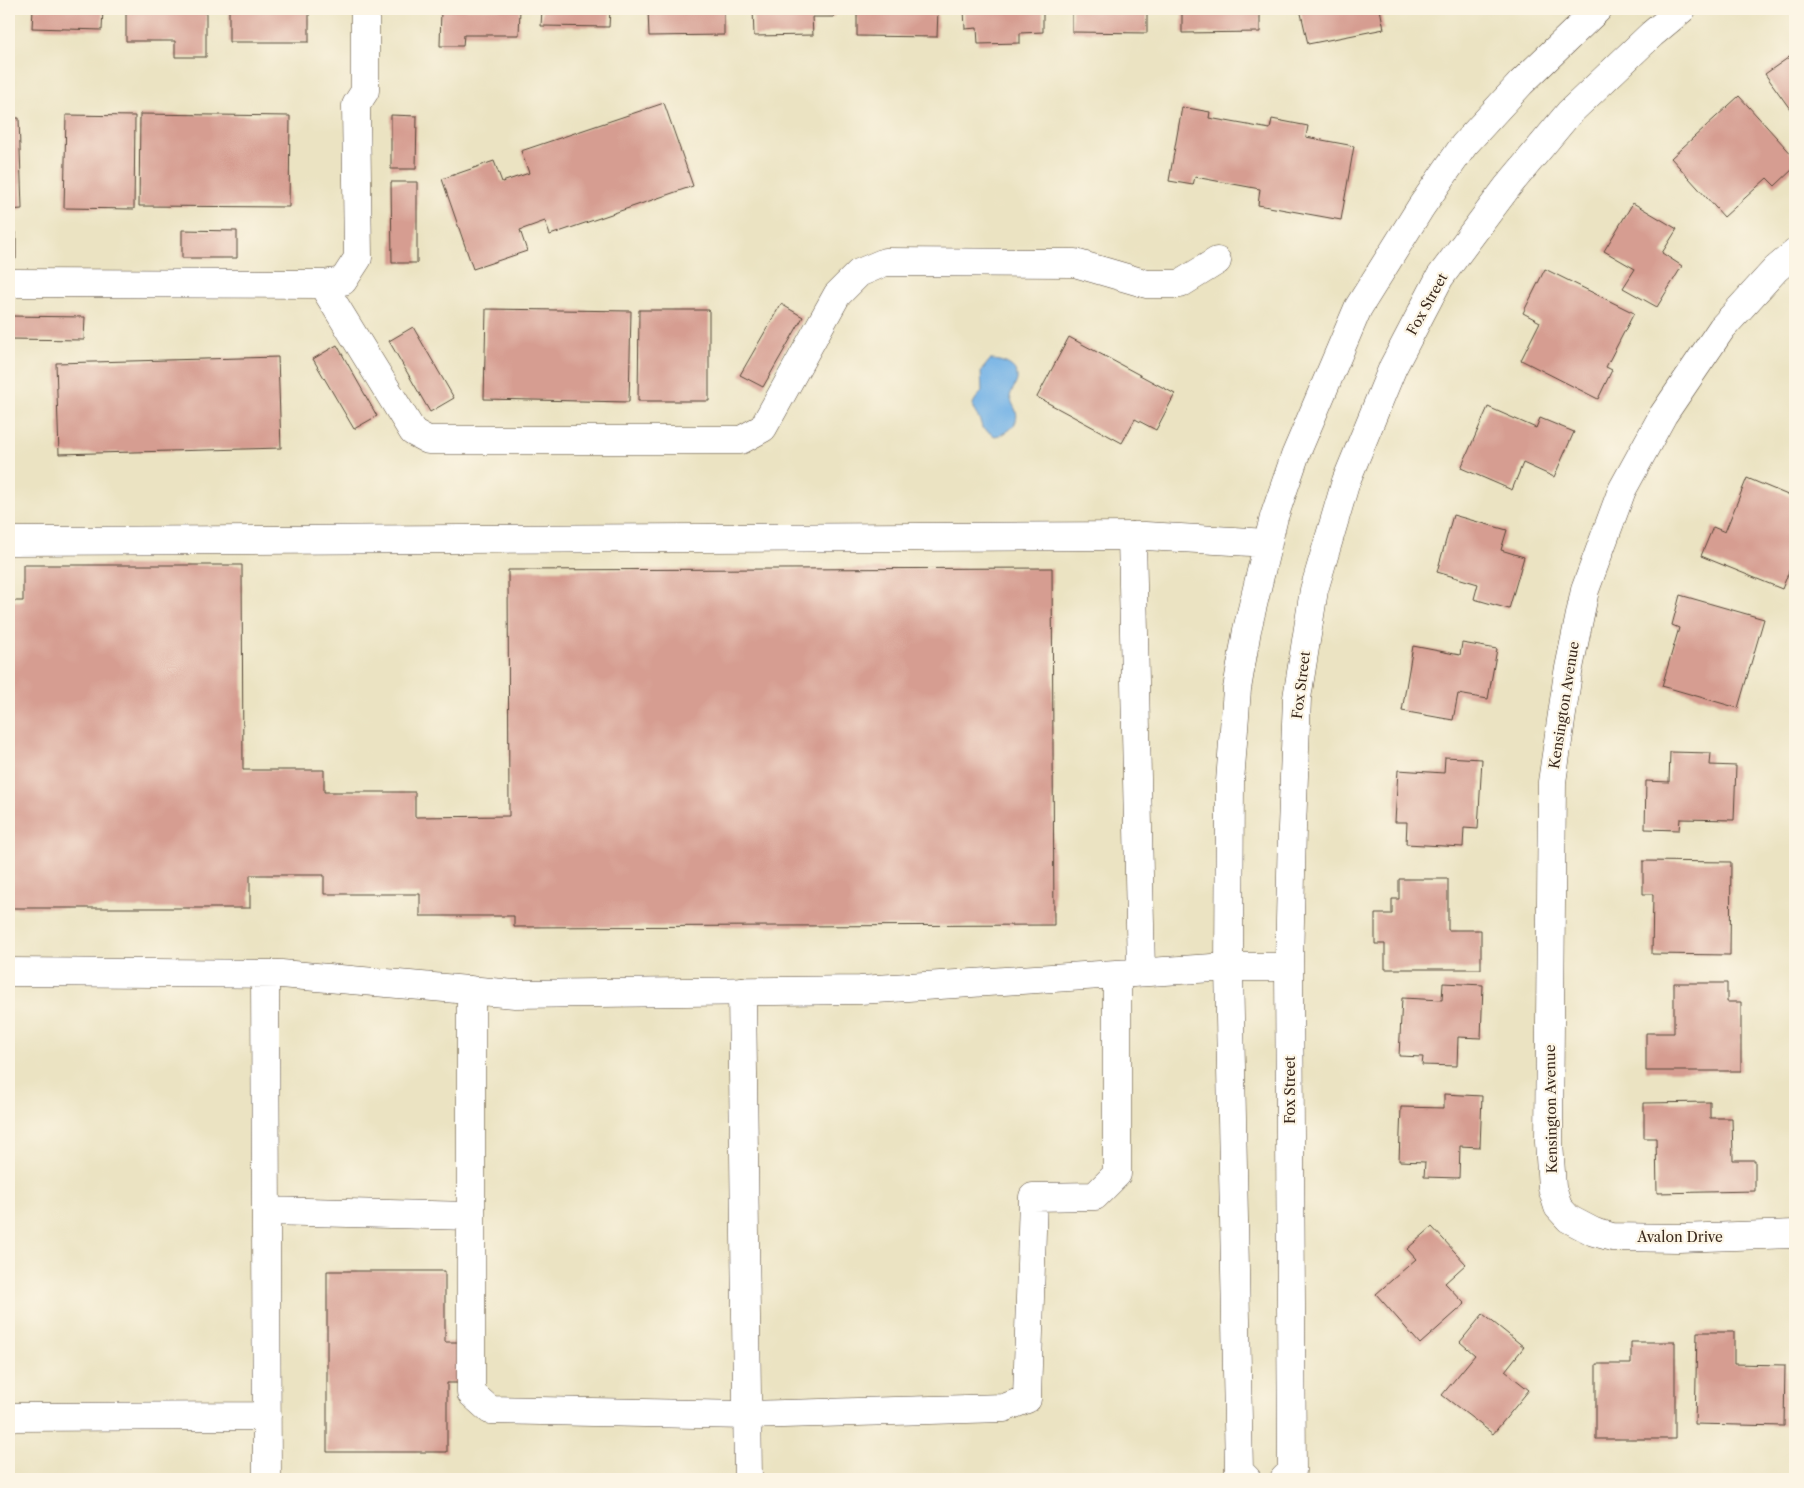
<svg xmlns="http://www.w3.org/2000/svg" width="1804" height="1488" font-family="'Libre Caslon Text',serif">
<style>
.water{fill:#73b2e6;stroke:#576e82}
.building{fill:#d69d91}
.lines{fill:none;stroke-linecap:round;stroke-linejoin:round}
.minor-casing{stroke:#554637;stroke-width:29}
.minor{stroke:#fff;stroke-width:28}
.labels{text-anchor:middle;stroke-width:4.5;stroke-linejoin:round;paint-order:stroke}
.street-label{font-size:14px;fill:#3b2a1e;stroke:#fcf5e5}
</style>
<rect width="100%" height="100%" fill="#fcf5e5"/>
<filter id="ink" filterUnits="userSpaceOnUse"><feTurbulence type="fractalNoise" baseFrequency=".02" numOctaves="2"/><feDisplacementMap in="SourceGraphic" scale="10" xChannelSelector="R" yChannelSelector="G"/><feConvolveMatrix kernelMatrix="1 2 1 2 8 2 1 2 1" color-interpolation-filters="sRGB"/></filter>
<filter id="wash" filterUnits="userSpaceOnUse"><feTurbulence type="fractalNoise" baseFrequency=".0096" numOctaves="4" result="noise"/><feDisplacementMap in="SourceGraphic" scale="20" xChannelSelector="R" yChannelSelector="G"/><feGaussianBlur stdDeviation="1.12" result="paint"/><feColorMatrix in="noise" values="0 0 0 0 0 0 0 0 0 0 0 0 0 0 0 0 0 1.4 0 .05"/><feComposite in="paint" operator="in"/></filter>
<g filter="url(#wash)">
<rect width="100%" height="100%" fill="#ebe3c2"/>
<!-- water -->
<path class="water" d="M990,360C1001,360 1019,365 1017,380C1016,385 1011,392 1010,396C1011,402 1014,406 1016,411C1020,425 1007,434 995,436L982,428C979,410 963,410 982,392L981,371Z"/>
<g id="blocks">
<!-- building -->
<path class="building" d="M33,9H103L102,30L32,28Z
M126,9H206V57H175V41H126Z
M229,9H309V42H229Z
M441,9H520L519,35H464L463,46H440Z
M542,9H610L609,27L541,26Z
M648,9H724V35L649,36Z
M753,9H834V17H812L813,35L754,36Z
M857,9H938L937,37L857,36Z
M964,9H1043V32L1020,33V43L978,44L977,28L965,29Z
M1072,9H1147V33L1072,32Z
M1182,9H1260V32L1182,33Z
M1300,9H1380L1384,29L1308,44Z
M1795,53V116L1765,74Z
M1739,96L1795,158V167L1775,186L1767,178L1724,217L1671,158Z
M664,103L693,186L550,235L545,221L520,230L527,251L473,269L442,179L494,161L502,182L529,173L521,151Z
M1182,107L1210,112L1209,118L1270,129L1272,119L1308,126L1306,137L1354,146L1341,220L1258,205L1260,189L1195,177L1193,185L1169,181Z
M140,114L290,116L289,207L139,206Z
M66,115L135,116L134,209L64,208Z
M391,115L417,116L416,169H391Z
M9,118H19L22,209L9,210Z
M391,182H417V263H392Z
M1633,203L1677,229L1662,253L1682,266L1657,307L1623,288L1635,269L1604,251Z
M182,230L237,231V258H182Z
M9,233H16V259H9Z
M1545,269L1634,313L1606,367L1612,370L1598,399L1521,360L1540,322L1523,313Z
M781,304L803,317L763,387L740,375Z
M486,309L631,311L629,402L484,399Z
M639,310H709V401H638Z
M9,316L85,317L84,340L9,339Z
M413,327L454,398L430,412L389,341Z
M1069,337L1175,394L1156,430L1135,419L1122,443L1037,397Z
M337,345L377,416L354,429L313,359Z
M278,357L281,448L59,454L56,363Z
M1488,407L1536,428L1540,418L1574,432L1554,477L1523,463L1512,490L1461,468Z
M1747,478L1795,498V556L1782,589L1701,556L1713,527L1725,532Z
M1453,515L1507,530L1501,550L1524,557L1509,609L1474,599L1478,584L1437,572Z
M23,565H242L243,770H324V792H415V817L509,816L508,570L1052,568L1054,925L514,927V916H420V894H324V875H250V908H9V601H23Z
M1680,595L1764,619L1738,708L1662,686L1679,628L1672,625Z
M1462,643L1497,649L1488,699L1458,694L1453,720L1402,711L1413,646L1460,655Z
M1670,752L1711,753L1710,765L1736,766L1734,820L1680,819L1679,830L1645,829L1646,781L1669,782Z
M1445,757L1482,759L1478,829L1464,828L1463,847L1406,844L1407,822H1395L1398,770L1444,773Z
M1643,861L1731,862L1730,955L1652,954L1653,894H1643Z
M1399,879H1448V930H1481V969H1385V944H1375V914H1392V899H1399Z
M1443,983L1483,985L1481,1038L1458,1037L1457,1066L1422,1065L1423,1057L1399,1056L1402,998L1442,1000Z
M1674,983H1727V1002H1741V1071H1646V1033H1674Z
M1444,1094L1482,1096L1480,1147L1460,1146L1459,1178L1424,1177L1425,1162L1399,1161L1401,1107L1444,1108Z
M1710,1102V1118H1732L1733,1160H1755V1191L1657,1193L1656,1138H1644V1103Z
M1432,1227L1466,1264L1445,1283L1465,1304L1420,1344L1376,1294L1416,1259L1407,1249Z
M327,1271H445V1342H459V1383H447V1452H327Z
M1483,1314L1524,1347L1505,1371L1529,1390L1493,1434L1442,1395L1475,1355L1460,1342Z
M1697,1332H1734V1364L1785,1365L1784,1426L1695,1424Z
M1631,1342H1675V1439H1596V1364H1631Z"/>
</g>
</g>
<g filter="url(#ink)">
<use href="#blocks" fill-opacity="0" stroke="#554637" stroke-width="1"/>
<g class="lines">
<defs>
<path id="minor" d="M1795,253L1776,269L1722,328L1663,415L1622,490L1585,590L1568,673L1552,782L1549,1142L1552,1188L1558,1207L1569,1219L1594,1232L1612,1237L1678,1238L1795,1234
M9,283L322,284L343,281L358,258L356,105L365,91V9
M322,284L413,432L428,440H741L763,428L837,295L859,273L885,262L1075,263L1147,284H1180L1217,261
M1132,536L1141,972
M9,541L1145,536L1268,543
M9,972L281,974L515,994L860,990L1229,967H1289
M265,974L267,1479
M471,990V1393L490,1410L747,1415L1004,1408L1027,1399L1033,1197L1095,1196L1117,1174V974
M742,991L748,1479
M266,1211L471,1216
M9,1417L267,1416
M1247,1479L1239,1471L1229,967L1230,782L1237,689L1247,630L1274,517L1295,456L1358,308L1421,207L1464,145L1521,83L1598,9
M1284,1479L1292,1471L1289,967L1292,828L1297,698L1314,590L1346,481L1393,367L1440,277L1508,186L1569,113L1652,34L1682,9"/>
</defs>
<!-- minor casing -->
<use href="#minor" class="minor-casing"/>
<!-- minor -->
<use href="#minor" class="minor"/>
</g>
</g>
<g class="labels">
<!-- street labels -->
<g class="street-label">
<text transform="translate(1427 304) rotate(-61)" y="5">Fox Street</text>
<text transform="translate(1301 685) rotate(-83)" y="5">Fox Street</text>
<text transform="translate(1564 705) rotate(-81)" y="5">Kensington Avenue</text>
<text transform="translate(1290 1090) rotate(-90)" y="5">Fox Street</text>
<text transform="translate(1551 1109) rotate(-91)" y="5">Kensington Avenue</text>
<text x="1680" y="1242">Avalon Drive</text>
</g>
</g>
<!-- margin -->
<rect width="1804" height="1488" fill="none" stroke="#fcf5e5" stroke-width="30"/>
</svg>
